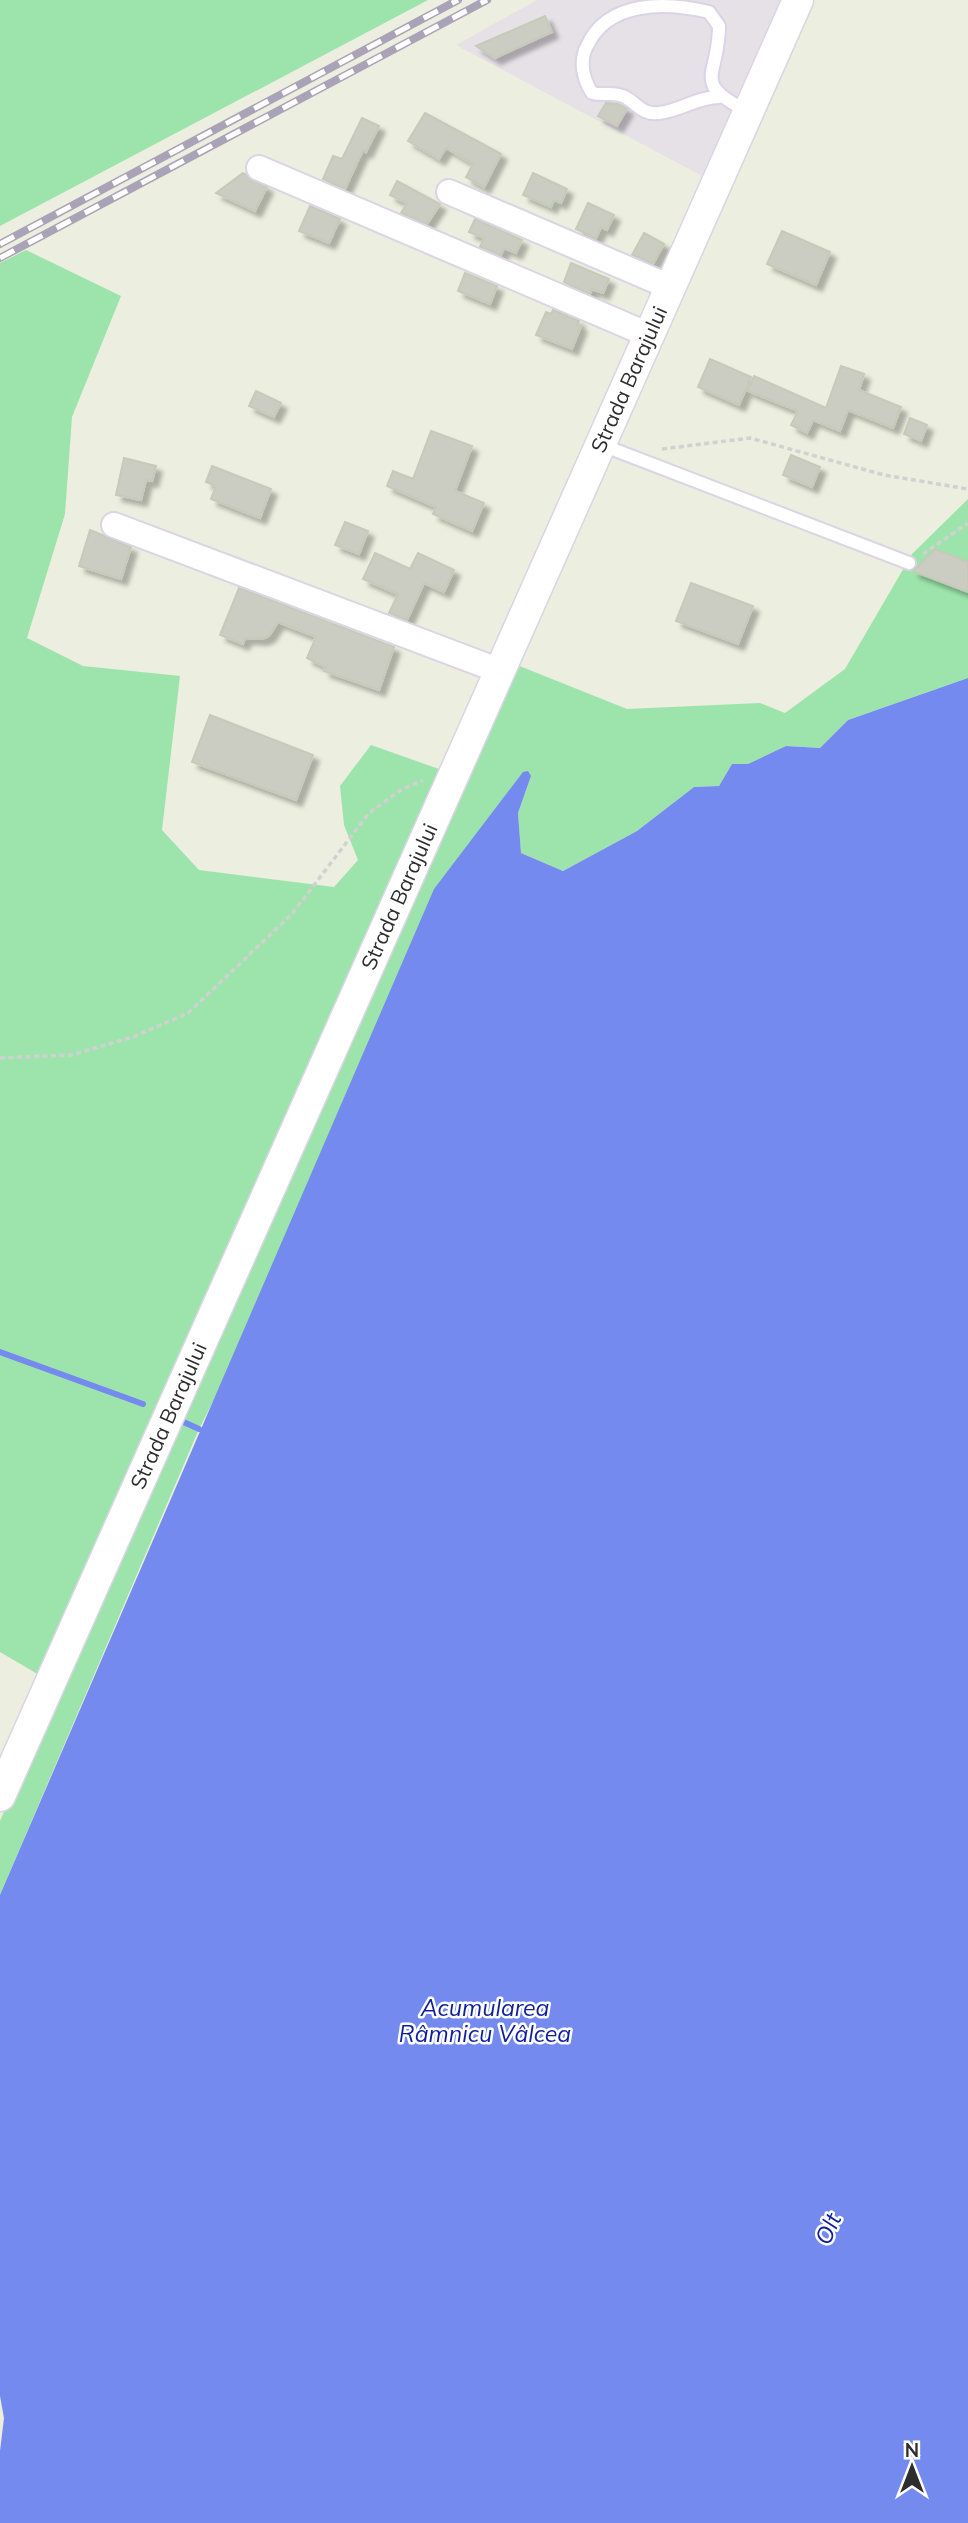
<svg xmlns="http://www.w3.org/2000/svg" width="968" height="2523" font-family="Mulish,sans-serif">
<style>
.industrial{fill:#e6e0e7}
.green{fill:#9de4ac}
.water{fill:#748aee}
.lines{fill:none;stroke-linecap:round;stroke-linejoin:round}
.stream{stroke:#748aee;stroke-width:6}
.building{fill:#cbcdc2;stroke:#c6cab9;stroke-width:2;filter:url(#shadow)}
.service-casing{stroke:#dad4e5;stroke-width:16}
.minor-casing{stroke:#dad4e5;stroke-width:28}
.tertiary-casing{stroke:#dad4e5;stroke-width:33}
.path{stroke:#d1d1d1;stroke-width:3.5;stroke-dasharray:5 3.5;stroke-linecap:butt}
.service{stroke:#fff;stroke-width:12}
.minor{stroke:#fff;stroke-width:24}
.tertiary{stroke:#fff;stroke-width:30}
.rail-casing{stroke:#aaa2b7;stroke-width:8}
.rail{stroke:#fff;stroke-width:5;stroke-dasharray:16;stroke-linecap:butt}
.labels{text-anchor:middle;stroke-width:5;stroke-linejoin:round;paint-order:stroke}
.street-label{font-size:21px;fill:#2d2d2d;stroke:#fff}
.water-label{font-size:23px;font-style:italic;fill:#0e1e9f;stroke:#fff}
</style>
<defs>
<filter id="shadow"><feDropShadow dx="6" dy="6" stdDeviation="2" flood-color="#0004"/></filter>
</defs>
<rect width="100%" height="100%" fill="#eceedf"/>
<!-- industrial -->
<path class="industrial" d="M537,0H785L704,177L456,45Z"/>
<!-- green -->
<path class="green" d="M0,0H428L0,226Z
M26,250L121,296L72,417L65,514L27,638L83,666L180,676L162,830L199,870L334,887L358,860L344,825L340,786L371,745L439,769L463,782L517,665L627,709L760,703L785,713L845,669L912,554L968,499V678L848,720L820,748L786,746L748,764H732L719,786L694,787L637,831L563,871L521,853L518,813L531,776L199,1429L0,1895V1821L58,1686L0,1652V263Z"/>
<!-- water -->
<path class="water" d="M968,678V2523H0V2451L4,2418L0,2396V1895L434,889L523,772L528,771L531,776L518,813L521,853L563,871L637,831L694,787L719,786L732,764H748L786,746L820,748L848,720Z"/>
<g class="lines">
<!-- stream -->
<path class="stream" d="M0,1352L143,1404
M177,1419L199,1429"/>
</g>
<!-- building -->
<path class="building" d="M545,16L552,32L495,58L476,46Z
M606,103L618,104L627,109L617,126L598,116Z
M425,113L501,154L484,187L466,177L473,164L446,148L439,159L408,141Z
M362,118L379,126L366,152L363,150L345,189L323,179L333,156L342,159Z
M243,173L267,187L255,211L216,193Z
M533,173L567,189L561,203L554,200L551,207L523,195Z
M397,181L440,204L427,224L401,213L407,203L390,195Z
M588,203L614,215L607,230L601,227L596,238L576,229Z
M310,206L340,219L329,243L299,231Z
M475,219L522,240L516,253L504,248L501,255L480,247L484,238L469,232Z
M782,231L830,252L816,285L767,264Z
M644,233L664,244L653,264L632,255Z
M571,263L609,279L603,293L592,289L590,294L564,282Z
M465,273L497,286L490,304L458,291Z
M553,310L579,321L577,325L581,326L572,349L536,335L546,312L551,314Z
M710,359L751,377L739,405L698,387Z
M841,366L864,374L859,390L901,407L893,428L848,410L840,431L813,420L807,433L791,425L798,411L748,391L754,376L826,408Z
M256,391L281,403L274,417L249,406Z
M910,418L927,425L921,441L904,434Z
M431,431L472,446L455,491L484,503L472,531L433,514L436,507L387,486L393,471L413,479Z
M791,455L820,467L812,487L783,475Z
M124,458L156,466L152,481L146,480L141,500L116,495Z
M212,466L271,489L260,518L211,499L216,486L206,482Z
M345,522L368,531L359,554L335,545Z
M90,530L131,547L121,579L79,566Z
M935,549L968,562V592L913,571Z
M375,553L410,569L418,553L454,570L444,592L424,583L407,620L389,613L398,594L363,579Z
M691,583L753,606L738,644L676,621Z
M239,588L394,647L379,690L324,671L326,667L307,658L316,637L278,622L269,636L262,639L245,638L243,644L220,635Z
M210,715L313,755L296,800L192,762Z"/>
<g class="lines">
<defs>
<path id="service" d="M719,97C697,97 680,111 659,113C642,115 638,104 625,97C614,91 604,96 592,93C583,79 579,61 587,46C608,0 666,2 709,12L719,26C719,77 690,82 747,111
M602,445L909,563"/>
<path id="minor" d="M259,168L649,335
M449,192L670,287
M114,525L500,671"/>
<g id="tertiary">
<path id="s1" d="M0,1796L798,0"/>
</g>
</defs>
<!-- service casing -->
<use href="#service" class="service-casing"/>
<!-- minor casing -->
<use href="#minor" class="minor-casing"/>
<!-- tertiary casing -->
<use href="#tertiary" class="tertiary-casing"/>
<!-- path -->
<path class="path" d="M662,449L750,438L884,475L968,489
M923,554L968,523
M0,1058L71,1055L133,1037L188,1013L292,914L369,813L401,790L423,780"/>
<!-- service -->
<use href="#service" class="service"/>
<!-- minor -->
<use href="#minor" class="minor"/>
<!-- tertiary -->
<use href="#tertiary" class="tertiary"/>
<defs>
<path id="rail" d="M0,244L458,0
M0,258L487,0"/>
</defs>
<!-- rail casing -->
<use href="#rail" class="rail-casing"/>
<!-- rail -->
<use href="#rail" class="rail"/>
</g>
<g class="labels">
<!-- street labels -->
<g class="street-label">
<text dy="7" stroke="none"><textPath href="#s1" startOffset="1550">Strada Barajului</textPath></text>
<text dy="7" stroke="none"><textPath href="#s1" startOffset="984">Strada Barajului</textPath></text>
<text dy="7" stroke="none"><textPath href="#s1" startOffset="416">Strada Barajului</textPath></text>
</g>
<!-- water labels -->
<g class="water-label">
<text x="485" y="2016">Acumularea<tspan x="485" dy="26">Râmnicu Vâlcea</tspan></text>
<text transform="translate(828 2229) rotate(-66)" y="8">Olt</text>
</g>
</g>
<!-- north arrow -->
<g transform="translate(912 2467)" stroke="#ffffff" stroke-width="5" paint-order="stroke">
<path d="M0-5L12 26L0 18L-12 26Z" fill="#2d2d2d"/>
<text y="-10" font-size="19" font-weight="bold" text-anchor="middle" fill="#2d2d2d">N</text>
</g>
</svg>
